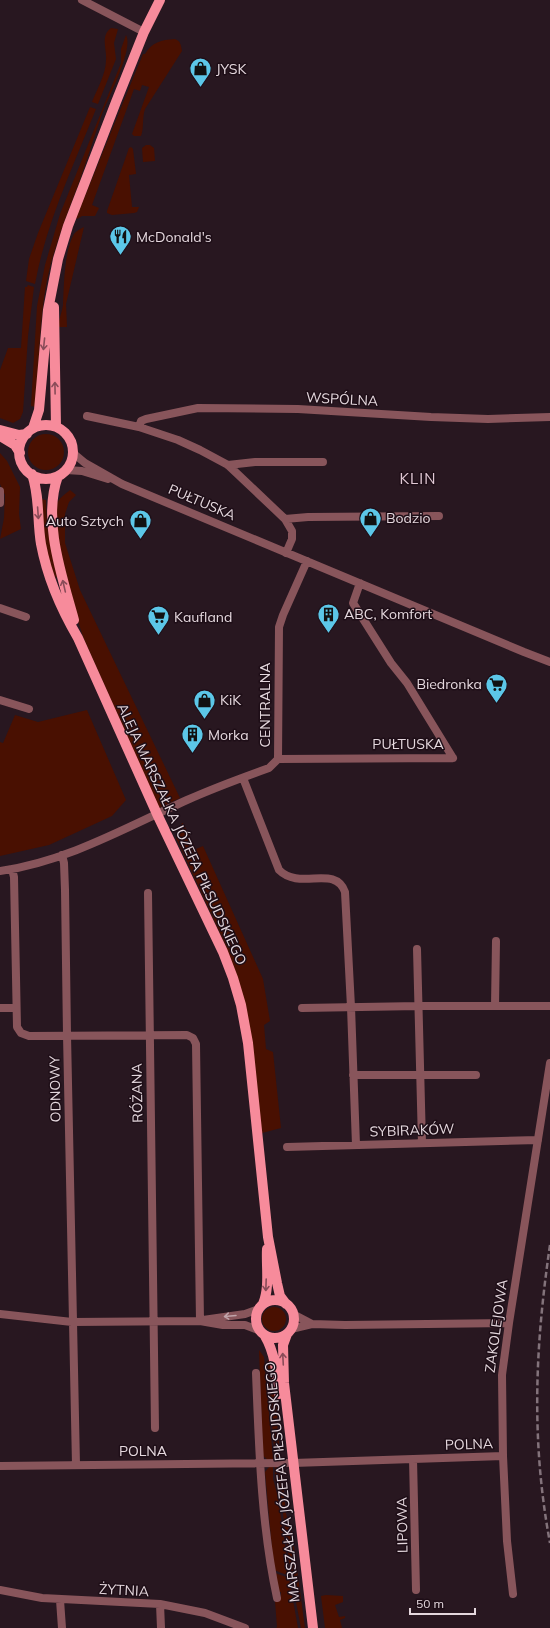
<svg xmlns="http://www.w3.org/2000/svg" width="550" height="1628" font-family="Mulish,sans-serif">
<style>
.green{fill:#491001}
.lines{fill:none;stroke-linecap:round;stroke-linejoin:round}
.minor{stroke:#88555b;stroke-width:8}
.major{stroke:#f78b9b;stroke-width:10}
.rail{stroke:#83737b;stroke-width:2.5;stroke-dasharray:6 3;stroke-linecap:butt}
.oneway{stroke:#8a4c59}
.oneway2{stroke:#c0a4aa}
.labels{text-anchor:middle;stroke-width:3;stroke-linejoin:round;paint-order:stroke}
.poi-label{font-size:14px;fill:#e5d8de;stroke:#1e0e17;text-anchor:start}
.street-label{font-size:14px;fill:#e5d8de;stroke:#1e0e17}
.neighbourhood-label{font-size:15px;letter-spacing:1px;fill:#e1c9d5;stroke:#1e0e17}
</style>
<rect width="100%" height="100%" fill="#281720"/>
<!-- green -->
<path class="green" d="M111,28L118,29L114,43L116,59L98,104L92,102C97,89 106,74 106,60C107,49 100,36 111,28Z
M126,35C134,50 107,99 101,117C93,140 86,163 78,185C66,217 54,247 47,280C39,322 39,365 36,407L31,406L37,306L45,265L60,214L121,63V49Z
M175,39C181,41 181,46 182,51L145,109C142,118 144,129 141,136H134L132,134L149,87L142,85L140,91L134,89L92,205L99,208L95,216H82L77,219L76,218L143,54H145C152,42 161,40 175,39Z
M90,107L96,109C73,167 46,223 35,284L26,281L29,259L38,233Z
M146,145H150L154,148L155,161L143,162L142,148Z
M131,147L133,149L136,174L129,175L132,207H139L137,212L134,213L112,215L107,213V211L129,148Z
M84,227L66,304L67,327H60L58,326C59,319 62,312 63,305C64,285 64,252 74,234C76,231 80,229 84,227Z
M28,285L34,287L28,336L23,412L20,419L13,423L0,418V370L8,348H21L25,287H27Z
M28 452a18 18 0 1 1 36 0a18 18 0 1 1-36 0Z
M0,453L7,461L20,487L19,514L21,529L0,539L4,518L5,495L0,484Z
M70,490L76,495L69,502L65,514V543L80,590L180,798L159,808L84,639C75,613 48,526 57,503C59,498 67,493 70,490Z
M40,499L46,500L47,526L57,576L56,578C44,561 43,520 40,499Z
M87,710L126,800L112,816L49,845L0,856V742L3,743L15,715L38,722Z
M182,823H183L196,849L203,846L263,979L270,1021L264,1025L266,1049L273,1052L281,1128L262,1133L246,1006L226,946L176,838Z
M262 1319a12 12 0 1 1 24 0a12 12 0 1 1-24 0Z
M259,1350L264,1357L273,1459L268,1460L263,1456Z
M271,1359L278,1403L277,1424L280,1452L278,1457L275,1459L267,1361Z
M270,1466L273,1467V1479L278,1497L289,1573L287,1575L274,1570L265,1472Z
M275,1467L279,1468L282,1474L286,1514L292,1532L305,1628H301L290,1571L281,1497L275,1479Z
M275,1573L289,1578L298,1628H276L277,1627L275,1601L281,1599V1592H279Z
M326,1595L343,1596V1602L335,1605L339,1617L345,1616V1618L340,1620L342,1628H325L321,1596Z"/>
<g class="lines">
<!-- minor -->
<path class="minor" d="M82,0L144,32
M87,416L139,427
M73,453L85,463L122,484L524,652L550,662
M228,465L255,462H323
M66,470L82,471L108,479
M0,491V503
M285,519L308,517L439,516
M286,553L292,539V531L285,519L228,465L200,450L178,440L139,427L141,421L146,419L198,408L298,409L431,417L488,419L550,417
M360,583L353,603L391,663L407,683L453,758
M0,608L26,617
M0,700L29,709
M278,759L453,758
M243,778L279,870C300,891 335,864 345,892L351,1007L356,1145
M62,855L64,863L65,890L67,1035L76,1465
M12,869L14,877L17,1027L21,1033L29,1036L187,1035L193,1038L196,1044L200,1321
M0,871C66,862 127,827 187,800C214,788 241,778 269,768L278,759L279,627L283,615L307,561
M148,893L155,1428
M417,949L422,1143
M495,1006L496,941
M0,1008H16
M302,1008L419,1006H550
M353,1075H476
M287,1147L538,1140
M0,1314L72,1322L200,1321L223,1325H245L258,1330
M293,1314L312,1324
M203,1320L245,1314L259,1309
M291,1329L312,1324L345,1325L509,1323
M256,1373C259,1448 261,1524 277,1598
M413,1459L416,1590
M293,1463L503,1456
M0,1466L287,1463
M0,1590L42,1598L160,1604L205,1613L245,1628
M513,1594L507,1541L503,1456L502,1375L509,1323L550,1063
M60,1600L62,1628
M160,1604L161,1628"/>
<!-- major -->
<path class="major" d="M54,307L56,427
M19 452a27 27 0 1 1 54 0a27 27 0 1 1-54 0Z
M33,428L39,410L48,310L58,259L68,226L116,102L144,32L160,0
M0,430L19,435L27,434
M0,436L15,445L20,453
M32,474C40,497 37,521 41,544C47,576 61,609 78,638L157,814L223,952L233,978L241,1005L248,1043L268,1237L277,1283L280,1296L286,1304
M58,476C42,520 62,576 74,620
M256 1319a19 19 0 1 1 38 0a19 19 0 1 1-38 0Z
M263,1304C270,1287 266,1267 267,1249
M287,1334L283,1345L284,1383L313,1628
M265,1336C275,1353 277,1375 279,1394"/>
<!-- rail -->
<path class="rail" d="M550,1245C535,1347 531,1441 550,1543"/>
</g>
<!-- one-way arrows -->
<defs><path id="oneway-shaft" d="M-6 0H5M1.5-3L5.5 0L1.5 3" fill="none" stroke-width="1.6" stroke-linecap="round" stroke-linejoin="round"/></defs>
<g class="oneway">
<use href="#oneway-shaft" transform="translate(44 344) rotate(96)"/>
<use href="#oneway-shaft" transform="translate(55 388) rotate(-91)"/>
<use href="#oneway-shaft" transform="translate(38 513) rotate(86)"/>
<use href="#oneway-shaft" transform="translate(64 586) rotate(-103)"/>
<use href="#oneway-shaft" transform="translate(266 1285) rotate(92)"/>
<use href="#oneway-shaft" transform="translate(283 1359) rotate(-93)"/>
</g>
<use class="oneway2" href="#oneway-shaft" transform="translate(230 1316) rotate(175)"/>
<!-- icons -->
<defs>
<symbol id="shop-pin" viewBox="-11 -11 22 30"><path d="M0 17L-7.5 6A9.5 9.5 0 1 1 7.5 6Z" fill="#5cc7e8" stroke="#1e0e17"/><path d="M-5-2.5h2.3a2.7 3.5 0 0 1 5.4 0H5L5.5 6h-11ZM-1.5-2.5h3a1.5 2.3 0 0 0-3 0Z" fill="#111"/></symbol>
<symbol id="restaurant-pin" viewBox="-11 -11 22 30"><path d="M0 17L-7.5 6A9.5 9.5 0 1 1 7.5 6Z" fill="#5cc7e8" stroke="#1e0e17"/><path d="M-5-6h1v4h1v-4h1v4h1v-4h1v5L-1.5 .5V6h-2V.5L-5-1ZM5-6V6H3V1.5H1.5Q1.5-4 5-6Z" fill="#111"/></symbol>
<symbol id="building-pin" viewBox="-11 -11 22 30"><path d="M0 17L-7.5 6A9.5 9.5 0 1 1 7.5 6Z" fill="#5cc7e8" stroke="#1e0e17"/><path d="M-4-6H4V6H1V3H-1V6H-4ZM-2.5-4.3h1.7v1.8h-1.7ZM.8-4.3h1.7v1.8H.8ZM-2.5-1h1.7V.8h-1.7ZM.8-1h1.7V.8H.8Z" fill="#111"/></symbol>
<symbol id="supermarket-pin" viewBox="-11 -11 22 30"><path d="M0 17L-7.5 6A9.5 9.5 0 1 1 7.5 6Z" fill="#5cc7e8" stroke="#1e0e17"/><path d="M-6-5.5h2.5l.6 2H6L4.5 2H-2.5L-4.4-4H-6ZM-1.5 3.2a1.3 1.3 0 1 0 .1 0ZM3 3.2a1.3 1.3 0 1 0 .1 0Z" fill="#111"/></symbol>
</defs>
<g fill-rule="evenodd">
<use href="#shop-pin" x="188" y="56" width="25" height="34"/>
<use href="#restaurant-pin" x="108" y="224" width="25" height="34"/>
<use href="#shop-pin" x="358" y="506" width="25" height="34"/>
<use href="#shop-pin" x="128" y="508" width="25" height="34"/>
<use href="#building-pin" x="316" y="602" width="25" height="34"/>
<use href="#supermarket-pin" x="146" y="604" width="25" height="34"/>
<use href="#supermarket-pin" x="484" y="672" width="25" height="34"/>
<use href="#shop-pin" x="192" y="688" width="25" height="34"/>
<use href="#building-pin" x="180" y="722" width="25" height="34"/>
</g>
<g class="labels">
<!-- poi labels -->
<g class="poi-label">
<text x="216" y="74">JYSK</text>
<text x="136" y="242">McDonald's</text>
<text x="386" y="523">Bodzio</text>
<text x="124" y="526" text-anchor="end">Auto Sztych</text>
<text x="344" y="619">ABC, Komfort</text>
<text x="174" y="622">Kaufland</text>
<text x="482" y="689" text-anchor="end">Biedronka</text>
<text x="220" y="705">KiK</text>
<text x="208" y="740">Morka</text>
</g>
<!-- street labels -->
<g class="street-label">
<text transform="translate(342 399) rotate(3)" y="5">WSPÓLNA</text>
<text transform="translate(202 502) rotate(23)" y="5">PUŁTUSKA</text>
<text transform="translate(265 705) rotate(-90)" y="5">CENTRALNA</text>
<text x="408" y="749">PUŁTUSKA</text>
<text transform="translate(182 834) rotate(65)" y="5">ALEJA MARSZAŁKA JÓZEFA PIŁSUDSKIEGO</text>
<text transform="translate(55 1089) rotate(-91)" y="5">ODNOWY</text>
<text transform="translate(137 1093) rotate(-91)" y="5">RÓŻANA</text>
<text transform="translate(412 1130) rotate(-2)" y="5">SYBIRAKÓW</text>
<text transform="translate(496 1326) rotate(-82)" y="5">ZAKOLEJOWA</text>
<text transform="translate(469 1444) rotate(-2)" y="5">POLNA</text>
<text x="143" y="1456">POLNA</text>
<text transform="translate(282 1482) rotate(-96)" y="5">MARSZAŁKA JÓZEFA PIŁSUDSKIEGO</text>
<text transform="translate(402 1525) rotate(-91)" y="5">LIPOWA</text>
<text transform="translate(124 1590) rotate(3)" y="5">ŻYTNIA</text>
</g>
<!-- neighbourhood labels -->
<g class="neighbourhood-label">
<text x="418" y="484">KLIN</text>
</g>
</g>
<!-- scale -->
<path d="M410 1608v6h65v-6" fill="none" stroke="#e5d8de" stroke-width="2"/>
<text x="416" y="1608" font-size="12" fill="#e5d8de" stroke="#1e0e17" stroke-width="3" paint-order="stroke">50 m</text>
</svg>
